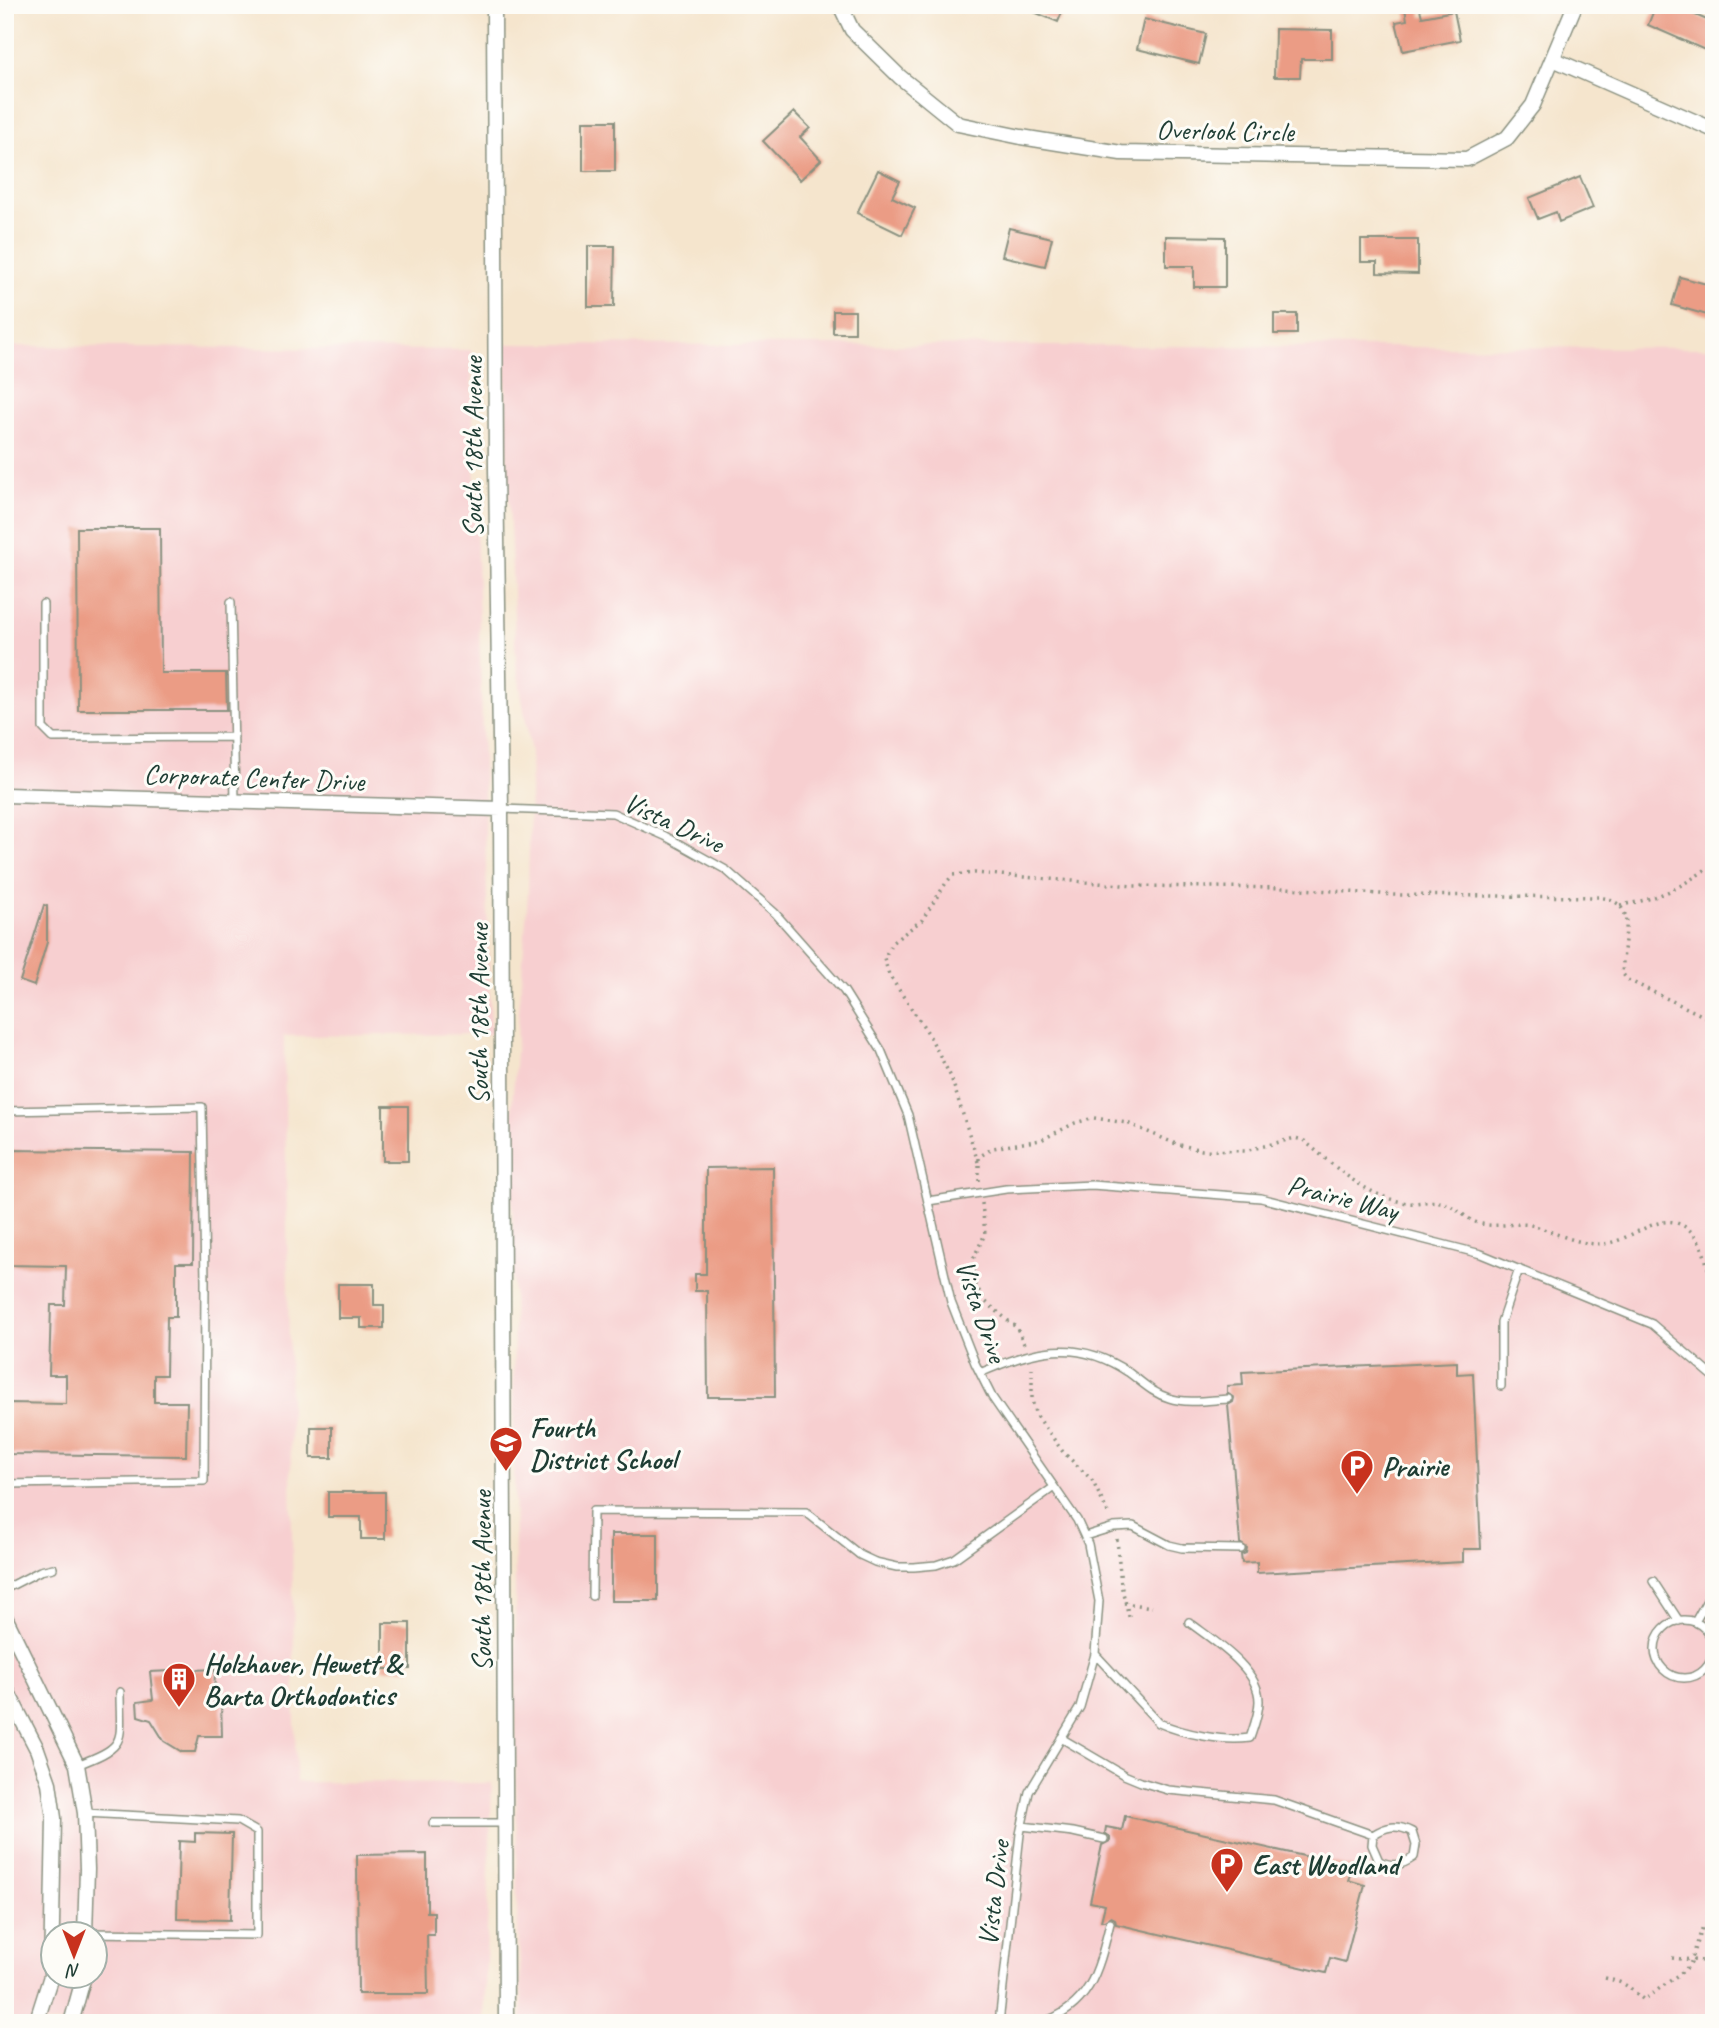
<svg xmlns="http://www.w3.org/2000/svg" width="1719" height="2028" font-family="Caveat,sans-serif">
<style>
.built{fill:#f7cfd0;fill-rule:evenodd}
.building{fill:#eb9c85}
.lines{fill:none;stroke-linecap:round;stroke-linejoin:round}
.service-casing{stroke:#8a9180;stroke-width:10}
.minor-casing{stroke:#8a9180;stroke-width:17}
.path{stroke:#8a9180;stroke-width:3.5;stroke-dasharray:2 5;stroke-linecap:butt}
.service{stroke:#fff;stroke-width:7}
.minor{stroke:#fff;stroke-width:14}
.labels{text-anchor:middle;stroke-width:6;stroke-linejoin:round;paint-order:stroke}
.street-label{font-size:28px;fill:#1f3d34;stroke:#fdfcf7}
.poi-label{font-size:28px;font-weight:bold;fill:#1f3d34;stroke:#fdfcf7;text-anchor:start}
</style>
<rect width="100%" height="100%" fill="#fdfcf7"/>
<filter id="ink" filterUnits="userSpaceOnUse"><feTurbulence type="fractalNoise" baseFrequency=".0143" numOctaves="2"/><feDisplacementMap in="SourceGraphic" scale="14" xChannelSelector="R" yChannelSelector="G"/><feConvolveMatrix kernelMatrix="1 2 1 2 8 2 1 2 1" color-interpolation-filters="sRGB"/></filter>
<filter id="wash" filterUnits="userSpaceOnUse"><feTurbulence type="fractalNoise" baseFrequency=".00686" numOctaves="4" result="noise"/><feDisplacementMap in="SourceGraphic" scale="28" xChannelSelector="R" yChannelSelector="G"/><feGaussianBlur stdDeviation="1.57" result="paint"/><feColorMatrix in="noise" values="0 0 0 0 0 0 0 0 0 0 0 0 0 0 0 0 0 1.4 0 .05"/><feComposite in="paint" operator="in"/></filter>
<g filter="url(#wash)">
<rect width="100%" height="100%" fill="#f5e5cd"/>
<!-- built -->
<path class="built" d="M506,344L1714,348V2023H523L517,1911L512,1106L528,893L531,753L516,662L506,430Z
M5,346L471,350L491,1034L284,1036L296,1782L492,1783L484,2023H5ZM52,1934H94V1976H52Z"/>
<g id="blocks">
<!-- building -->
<path class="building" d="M1017,5H1065L1058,22Z
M1417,5H1419L1422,17L1454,11L1460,40L1403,51L1396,22L1407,20L1405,8Z
M1656,5H1672L1714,23V54L1648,25Z
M1144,19L1206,34L1199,64L1137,49Z
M1275,29L1332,30V59H1301L1300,77H1274Z
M794,112L810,128L800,137L821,160L800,180L763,141Z
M583,121H615V171H583Z
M878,170L900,181L892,197L915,208L902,235L857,213Z
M1580,177L1593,208L1559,222L1556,212L1538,219L1529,198Z
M1009,228L1052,238L1045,266L1002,256Z
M1166,236L1225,237V287H1194V266H1166Z
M1361,240H1418V274L1377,273V262H1361Z
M588,246H615L614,307H588Z
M1680,277L1714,286V317L1672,305Z
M833,311H855V333H833Z
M1274,314H1297V334H1274Z
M77,528H160L161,673H226L227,710H78Z
M44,905L47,906V942L34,986L20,981Z
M383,1106H408V1161H383Z
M5,1150L194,1152L193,1263H176V1317H167L166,1375H154V1402H187L186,1456L7,1454L8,1403L66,1404V1375H49L51,1305H65L66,1266L5,1265Z
M773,1167L775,1397H708L707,1291H695V1274H706V1168Z
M338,1284H374V1305H384V1328H361V1318H338Z
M1457,1362V1374L1473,1373L1481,1549H1463V1562L1257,1573V1562L1242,1563L1241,1555L1246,1553L1247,1548L1240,1543L1228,1405L1233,1402L1234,1398L1227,1393V1386L1243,1385L1242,1372Z
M311,1427H332V1458H311Z
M328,1492H385V1539H361V1517H328Z
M611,1534H658V1601H611Z
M383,1623H410V1669H383Z
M215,1669L214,1702H221L222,1736H199L195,1752H182L164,1741L151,1720L138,1716L137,1702L153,1700L150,1672Z
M1125,1816L1353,1867L1348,1880L1365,1885L1345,1962L1330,1958L1326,1973L1116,1924L1115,1919L1111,1917L1104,1921H1101L1105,1905L1090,1902L1102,1845L1110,1841V1837L1105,1833L1106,1827L1122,1830Z
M195,1833L232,1834L230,1920L177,1919L179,1841L195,1842Z
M427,1854V1912H434V1935H427L428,1994H358L357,1855Z"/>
</g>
</g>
<g filter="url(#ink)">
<use href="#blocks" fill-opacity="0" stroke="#8a9180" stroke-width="2"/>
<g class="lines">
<defs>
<path id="service" d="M231,602L235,801
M43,604V728L53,738L234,737
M501,809L613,813L665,836L726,870L775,913L844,991L881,1050L908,1115L951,1302L975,1363L992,1397L1077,1520L1088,1544L1099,1601L1095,1654L1080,1707L1029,1792L1020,1834L999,2023
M5,1111L202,1107L205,1281L204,1481L5,1484
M928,1201L1006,1189L1092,1185L1261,1198L1481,1254L1652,1324L1714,1377
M980,1373C1033,1350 1076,1337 1128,1372C1142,1382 1152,1393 1169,1398C1187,1404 1209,1400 1228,1399
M1501,1386V1322L1519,1269
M1085,1536L1114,1527L1133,1526L1169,1545L1182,1548L1241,1549
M1653,1581L1679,1621
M5,1589L40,1571L53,1568
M592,1596L593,1511L806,1512L860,1555L875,1562L897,1567H914L936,1565L954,1559L1054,1487
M1655 1649a29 29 0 1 1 58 0a29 29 0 1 1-58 0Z
M1695,1622L1714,1588
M1095,1654L1159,1723C1184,1734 1224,1742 1250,1738C1254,1726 1259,1714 1259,1701C1259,1668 1212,1640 1189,1622
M1061,1738L1124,1775L1141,1782L1168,1790L1274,1800L1373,1835L1372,1845L1379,1861C1393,1867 1401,1866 1414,1857L1416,1845L1412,1832C1397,1824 1386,1826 1373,1835
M77,1765C129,1745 120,1743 120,1692
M433,1823H506
M1022,1826L1073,1832L1104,1839
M85,1933L257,1935V1832L238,1821L85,1813
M1040,2023C1091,2008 1099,1968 1110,1923
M1400,2023H1410"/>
<path id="minor" d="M494,5L496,469L501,809L506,2023
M840,5L852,30L900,77L958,124L1021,137L1121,153L1467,159L1507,138L1533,105L1575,5
M1553,59L1714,130
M5,795L501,809
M5,1617L77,1765L85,1813L87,1869L85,1934
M5,1687L37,1749L49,1783L54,1818L51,1976L36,2023
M71,2023L84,1976"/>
</defs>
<!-- service casing -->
<use href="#service" class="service-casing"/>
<!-- minor casing -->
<use href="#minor" class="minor-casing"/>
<!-- path -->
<path class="path" d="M1620,905C1657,900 1685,886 1714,863
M978,1162L951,1077L928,1033L889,975L884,958L893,942L922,920L946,883L953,875L975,873L1134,886L1286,888L1395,895L1598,897L1610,899L1620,905L1627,918L1622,973L1628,980L1714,1021
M979,1181V1157L993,1148L1041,1140L1075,1123L1094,1118L1127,1123L1176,1144L1202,1150L1245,1151L1295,1138L1303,1140C1335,1166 1365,1197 1408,1203C1418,1204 1429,1200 1440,1202C1455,1204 1466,1221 1482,1224C1498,1228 1519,1221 1535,1226C1556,1233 1579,1245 1602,1244C1626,1243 1655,1215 1677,1223C1707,1234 1705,1266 1714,1291
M982,1203L985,1234L973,1259L976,1286L986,1302L1017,1328L1024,1344
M1032,1368V1399L1035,1413L1063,1452L1092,1480L1109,1515
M1117,1539L1121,1585L1130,1620
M1124,1603L1152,1607
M1672,1958L1714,1962
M1605,1978C1629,1984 1627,1986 1644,2000L1686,1969L1691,1962L1703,1926"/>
<!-- service -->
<use href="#service" class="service"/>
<!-- minor -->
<use href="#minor" class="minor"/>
</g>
</g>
<!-- icons -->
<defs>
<symbol id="school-pin" viewBox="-11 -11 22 30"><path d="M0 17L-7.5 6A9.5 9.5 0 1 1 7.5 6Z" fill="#c8321e" stroke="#fdfcf7"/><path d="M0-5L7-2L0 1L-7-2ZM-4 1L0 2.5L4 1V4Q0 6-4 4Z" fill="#fff"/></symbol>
<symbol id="parking-pin" viewBox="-11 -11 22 30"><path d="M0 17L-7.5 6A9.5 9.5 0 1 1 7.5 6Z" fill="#c8321e" stroke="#fdfcf7"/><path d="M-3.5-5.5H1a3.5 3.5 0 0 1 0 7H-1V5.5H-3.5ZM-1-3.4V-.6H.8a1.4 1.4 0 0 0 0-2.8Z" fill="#fff"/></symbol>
<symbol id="building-pin" viewBox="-11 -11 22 30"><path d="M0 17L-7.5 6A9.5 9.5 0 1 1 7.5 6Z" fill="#c8321e" stroke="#fdfcf7"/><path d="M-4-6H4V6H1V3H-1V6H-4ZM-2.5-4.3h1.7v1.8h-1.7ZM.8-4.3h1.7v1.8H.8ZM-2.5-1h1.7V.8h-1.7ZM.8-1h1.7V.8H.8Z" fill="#fff"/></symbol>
</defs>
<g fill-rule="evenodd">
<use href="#school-pin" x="487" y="1424" width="38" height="52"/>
<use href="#parking-pin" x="1338" y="1447" width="38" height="52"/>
<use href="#building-pin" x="160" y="1660" width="38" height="52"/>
<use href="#parking-pin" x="1208" y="1845" width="38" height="52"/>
</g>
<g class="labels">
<!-- street labels -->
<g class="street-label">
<text transform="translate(1225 130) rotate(1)" y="10">Overlook Circle</text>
<text transform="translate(472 447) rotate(-90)" y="10">South 18th Avenue</text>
<text transform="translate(254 777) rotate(2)" y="10">Corporate Center Drive</text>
<text transform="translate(674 822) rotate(25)" y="10">Vista Drive</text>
<text transform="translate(478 1014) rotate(-90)" y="10">South 18th Avenue</text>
<text transform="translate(1343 1197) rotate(14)" y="10">Prairie Way</text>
<text transform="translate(982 1311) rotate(71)" y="10">Vista Drive</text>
<text transform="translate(481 1581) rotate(-90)" y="10">South 18th Avenue</text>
<text transform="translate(993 1893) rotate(-83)" y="10">Vista Drive</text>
</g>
<!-- poi labels -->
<g class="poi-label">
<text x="530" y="1437">Fourth<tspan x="530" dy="32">District School</tspan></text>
<text x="1382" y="1476">Prairie</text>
<text x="204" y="1673">Holzhauer, Hewett &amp;<tspan x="204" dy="32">Barta Orthodontics</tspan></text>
<text x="1252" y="1874">East Woodland</text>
</g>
</g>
<!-- margin -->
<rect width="1719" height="2028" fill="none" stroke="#fdfcf7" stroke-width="28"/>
<!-- north arrow -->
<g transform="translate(74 1955) rotate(180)"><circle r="33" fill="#fdfcf7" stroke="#a4b0a9" stroke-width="2"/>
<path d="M0-5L12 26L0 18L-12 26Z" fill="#c8321e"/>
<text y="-10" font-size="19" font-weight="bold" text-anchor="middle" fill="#1f3d34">N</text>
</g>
</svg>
